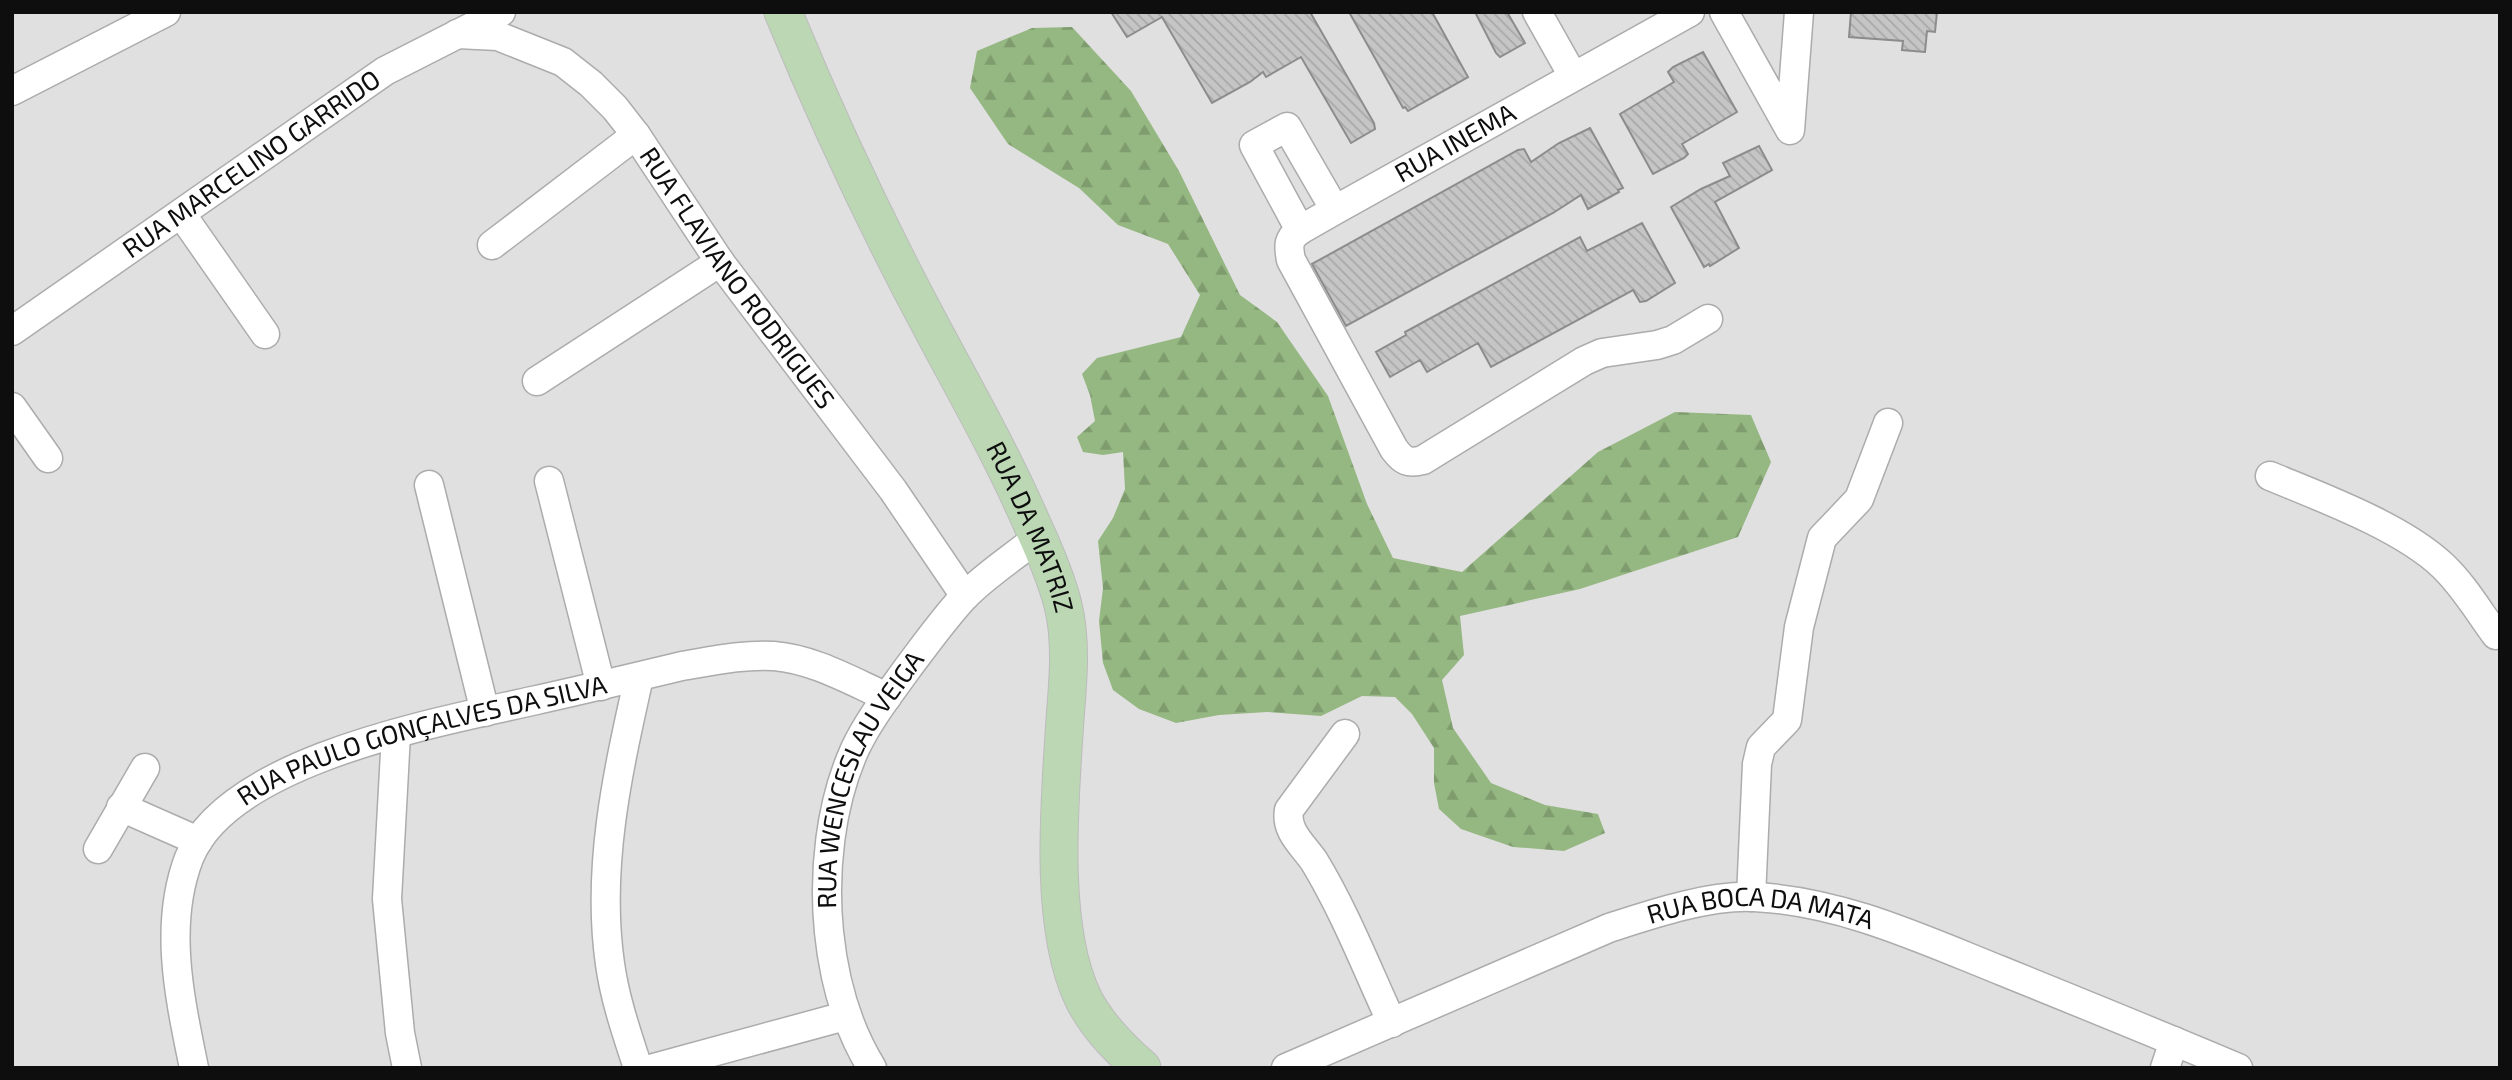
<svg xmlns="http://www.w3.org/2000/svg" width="2512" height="1080" font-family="'Exo 2',sans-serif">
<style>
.forest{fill:url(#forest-firs)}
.building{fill:url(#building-back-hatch);stroke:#8d8b8b;stroke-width:2}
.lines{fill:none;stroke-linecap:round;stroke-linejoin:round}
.minor-casing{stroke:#abacad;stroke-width:31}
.major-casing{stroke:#bcbcbc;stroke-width:39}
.minor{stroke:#fff;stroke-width:28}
.major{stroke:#bcd7b3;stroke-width:37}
.labels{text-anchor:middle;stroke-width:7;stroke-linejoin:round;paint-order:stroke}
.street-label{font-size:26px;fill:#0e0e0f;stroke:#ededef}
</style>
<defs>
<pattern id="forest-firs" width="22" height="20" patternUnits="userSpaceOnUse" patternTransform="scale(1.75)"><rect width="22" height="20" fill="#95b781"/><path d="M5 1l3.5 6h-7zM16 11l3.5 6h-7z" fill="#7f9c6e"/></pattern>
<pattern id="building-back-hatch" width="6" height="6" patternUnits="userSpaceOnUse" patternTransform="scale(1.75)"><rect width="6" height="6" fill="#c6c5c5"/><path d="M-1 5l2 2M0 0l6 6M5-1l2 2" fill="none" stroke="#a9a8a8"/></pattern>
</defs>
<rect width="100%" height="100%" fill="#e0e0e1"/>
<!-- forest -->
<path class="forest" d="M1072,27L1131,91L1179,171L1240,295L1277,322L1328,396L1367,504L1393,558L1462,572L1598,452L1675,412L1751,415L1771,462L1738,537L1580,589L1460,616L1464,655L1442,680L1453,728L1491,783L1545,805L1598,814L1605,833L1564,851L1513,847L1461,829L1439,809L1434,783V748L1412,714L1395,697L1362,696L1321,716L1267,712L1219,715L1176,723L1139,709L1113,690L1103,663L1099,621L1103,588L1098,541L1113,518L1125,489L1123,452L1103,455L1083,452L1077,437L1095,421L1090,395L1082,374L1097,358L1181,337L1200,295L1168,244L1118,225L1079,188L1008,144L970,88L977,51L1032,28Z"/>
<!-- building -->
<path class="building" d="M1111,12H1310L1374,123L1375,129L1351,143L1301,57L1266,77L1263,72L1250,82L1212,103L1162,17L1127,37Z
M1349,12H1432L1468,77L1408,111L1405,107L1403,108Z
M1475,12H1507L1525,43L1500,57L1496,53Z
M1851,12H1937L1935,32L1927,31L1925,52L1902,50L1903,41L1849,37Z
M1703,52L1737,112L1682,144L1688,154L1684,158L1653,174L1620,114L1674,82L1668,72L1673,67Z
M1590,128L1623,188L1618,190L1619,192L1588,209L1581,195L1553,213L1346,326L1312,264L1518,150L1524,149L1531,162L1559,143Z
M1759,146L1772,170L1715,202L1739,248L1710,266L1709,264L1704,267L1671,207L1701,189L1730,176L1723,163Z
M1642,223L1675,283L1646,301L1640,302L1633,290L1491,367L1478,343L1427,372L1420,360L1390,377L1376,352L1406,335L1405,332L1580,237L1587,251Z"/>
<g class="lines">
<defs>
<g id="minor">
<path d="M1537,12L1573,76"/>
<path d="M1724,12L1790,130L1799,12"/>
<path id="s1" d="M457,34L498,36L563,62L591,84L615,108L636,135L720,262L893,490L965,596"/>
<path d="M12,91L166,12"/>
<path id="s2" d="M1335,210L1287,127L1254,145L1300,230L1335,210L1690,12"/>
<path d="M182,215L265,334"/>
<path d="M1300,230C1288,239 1288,245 1291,260L1394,449C1403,461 1408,464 1423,460L1584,361L1602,353L1657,345L1673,340L1708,319"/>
<path d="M492,245L636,135"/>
<path id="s3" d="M12,331L385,71L501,12"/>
<path d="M537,381L720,262"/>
<path d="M12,407L48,458"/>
<path d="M2270,476C2323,498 2402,527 2443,566C2464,586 2479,612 2496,635"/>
<path d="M549,481L601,686"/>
<path d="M429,485L485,712"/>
<path d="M396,734L387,899L400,1033L407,1068"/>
<path d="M1345,734L1289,810C1285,831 1303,845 1314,861C1345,912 1367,969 1392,1023"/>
<path d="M121,807L198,841"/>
<path d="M98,849L145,768"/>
<path d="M1751,897L1757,764L1761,747L1787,720L1799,627L1822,538L1859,499L1888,423"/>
<path id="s4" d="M194,1068C180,999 163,926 189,858C228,760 439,722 532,701C582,690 632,678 682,666C712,661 744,654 774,656C813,659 851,681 887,697"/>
<path d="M638,1068C627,1034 615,1000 610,964C596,867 618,771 639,677"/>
<path d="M654,1068L845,1016"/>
<path id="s5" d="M872,1068C846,1026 834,981 829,932C823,873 830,804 855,749C868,721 889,694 907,669C925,645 943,620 963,598C985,575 1014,557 1038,537"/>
<path id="s6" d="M1286,1068L1609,928C1652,914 1708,895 1754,897C1841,901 1922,939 2002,971C2081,1003 2160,1035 2238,1068"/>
<path d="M2165,1068L2174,1041"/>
</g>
<g id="major">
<path id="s7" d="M783,12C828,121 877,226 933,330C967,394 1003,457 1032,524C1044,550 1056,577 1063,605C1072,642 1068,681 1065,719C1060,799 1048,925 1083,998C1097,1026 1119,1048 1142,1068"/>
</g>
</defs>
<!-- minor casing -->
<use href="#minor" class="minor-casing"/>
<!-- major casing -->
<use href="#major" class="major-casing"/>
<!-- minor -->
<use href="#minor" class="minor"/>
<!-- major -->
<use href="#major" class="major"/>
</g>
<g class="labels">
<!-- street labels -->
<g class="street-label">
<text dy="9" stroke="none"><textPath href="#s2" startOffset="408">RUA INEMA</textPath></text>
<text dy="9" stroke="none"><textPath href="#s3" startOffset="292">RUA MARCELINO GARRIDO</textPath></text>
<text dy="9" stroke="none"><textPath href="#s1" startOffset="390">RUA FLAVIANO RODRIGUES</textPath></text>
<text dy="9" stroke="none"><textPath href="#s7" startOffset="572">RUA DA MATRIZ</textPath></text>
<text dy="9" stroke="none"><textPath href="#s4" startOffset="485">RUA PAULO GONÇALVES DA SILVA</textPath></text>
<text dy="9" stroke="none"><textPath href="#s5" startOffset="306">RUA WENCESLAU VEIGA</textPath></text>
<text dy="9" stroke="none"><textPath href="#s6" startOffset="508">RUA BOCA DA MATA</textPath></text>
</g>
</g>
<!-- border -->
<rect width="2512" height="1080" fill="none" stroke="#0e0e0f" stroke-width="28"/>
</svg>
